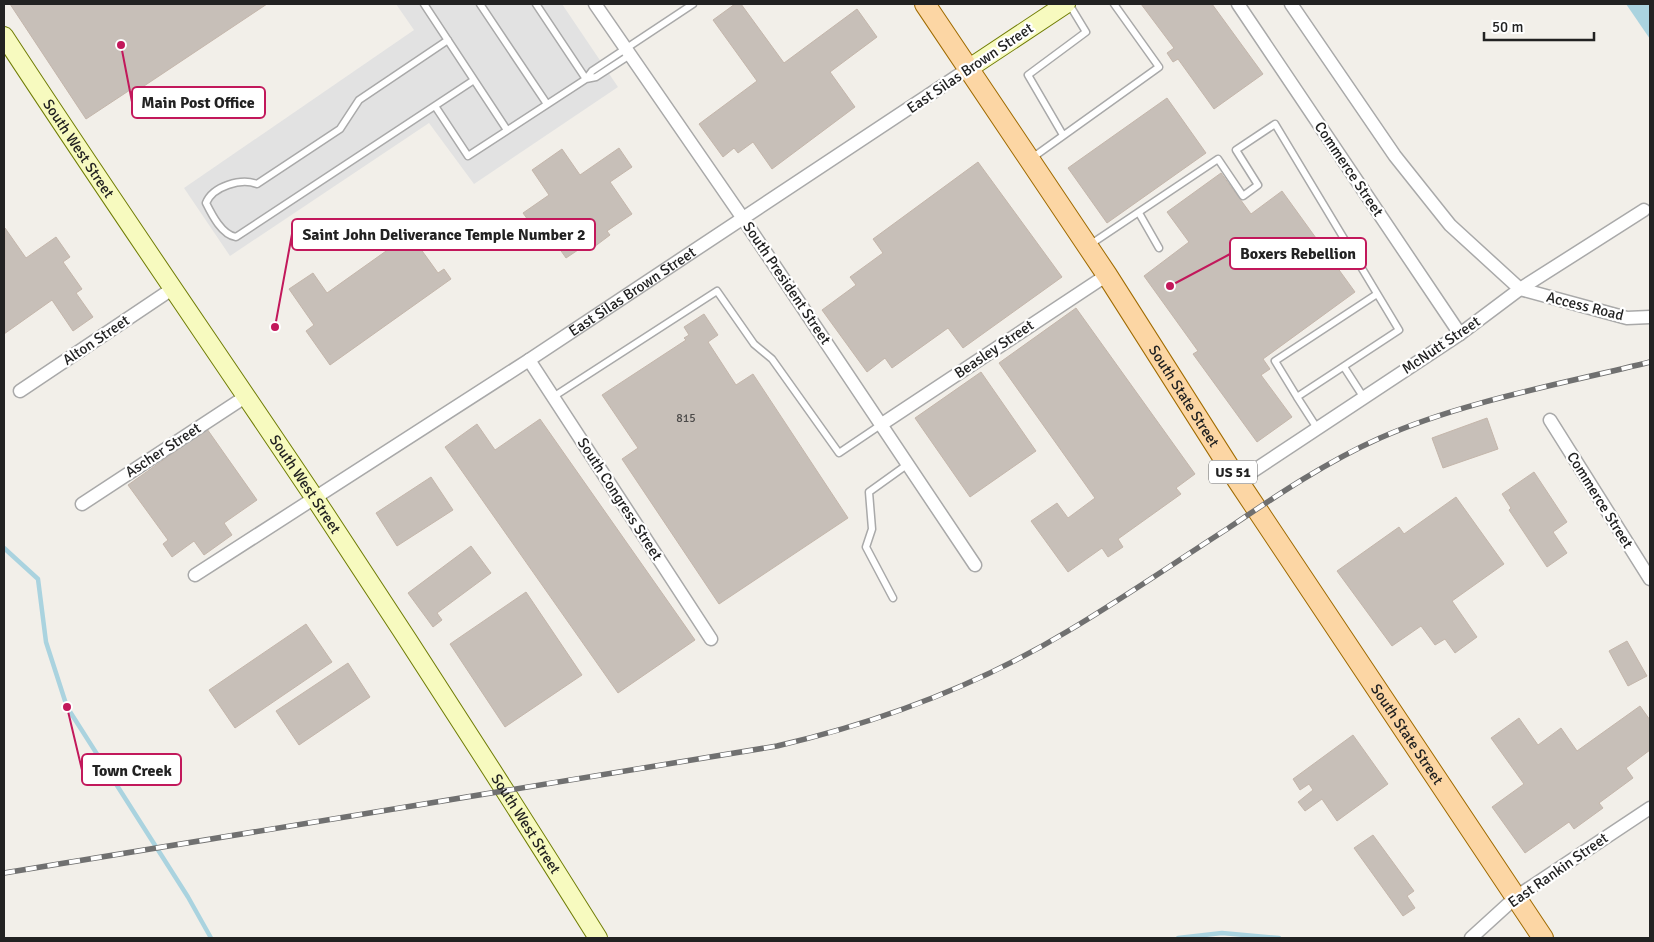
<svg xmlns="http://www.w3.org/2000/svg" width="1654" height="942" font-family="Signika,sans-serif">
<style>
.parking{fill:#e2e2e2}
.water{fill:#aad3df}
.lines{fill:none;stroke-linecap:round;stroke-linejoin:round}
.stream{stroke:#aad3df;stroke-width:4.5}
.building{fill:#c7bfb8;stroke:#c4b6ab}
.lane-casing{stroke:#a9a9a9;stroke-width:9}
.street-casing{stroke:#a9a9a9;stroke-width:15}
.secondary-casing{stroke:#707d05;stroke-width:20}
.primary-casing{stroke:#a06b00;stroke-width:22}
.lane{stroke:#fff;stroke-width:6}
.street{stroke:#fff;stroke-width:12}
.secondary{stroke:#f7fabf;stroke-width:18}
.primary{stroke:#fcd6a4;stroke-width:20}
.rail-casing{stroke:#707070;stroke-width:5.5}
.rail{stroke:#fff;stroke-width:4;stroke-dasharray:11;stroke-linecap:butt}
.labels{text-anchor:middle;stroke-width:4.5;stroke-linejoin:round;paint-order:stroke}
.number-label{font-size:12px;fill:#4b4948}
.shield{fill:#fff;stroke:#646464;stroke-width:1}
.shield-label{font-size:14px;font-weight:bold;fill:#222}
.street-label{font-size:15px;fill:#222;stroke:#fff}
.leader{fill:none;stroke:#c2185b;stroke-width:2}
.callout-dot{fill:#c2185b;stroke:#fff;stroke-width:2}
.callout{fill:#fff;stroke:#c2185b;stroke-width:2}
.callout-label{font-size:16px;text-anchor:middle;font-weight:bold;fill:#222}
</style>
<rect width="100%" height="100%" fill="#f2efe9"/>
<!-- parking -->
<path class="parking" d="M396,4H562L618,87L474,184L429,123L230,256L184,188L414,30Z"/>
<!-- water -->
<path class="water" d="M1626,4H1650V39Z"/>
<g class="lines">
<!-- stream -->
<path class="stream" d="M4,548L38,579L46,642L67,707L188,897L211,938
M1178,938L1222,933L1279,938"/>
</g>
<!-- building -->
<path class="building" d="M10,4H267L138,90L136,86L86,119Z
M735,4H741L784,63L857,9L877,37L830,72L855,107L772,169L753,142L738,153L734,148L723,157L699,124L757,81L713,20Z
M1141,4H1212L1263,74L1214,109L1178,59L1173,62L1167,53L1174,48Z
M1167,98L1206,153L1107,223L1068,168Z
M619,148L632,167L610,182L632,214L607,231L610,235L594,247L590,242L566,258L543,225L536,231L523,213L549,195L532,170L562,149L580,175Z
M978,162L1062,277L963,348L948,328L892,368L885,358L867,372L822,310L856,285L850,277L883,253L873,239Z
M1221,173L1251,214L1282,191L1355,292L1263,359L1270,369L1261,375L1292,417L1257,442L1193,354L1198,351L1144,276L1189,242L1167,212Z
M5,228L26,258L56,237L70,257L63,262L82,289L76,293L93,317L73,331L52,300L4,334Z
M410,234L438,273L444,269L451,279L330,365L306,331L314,325L289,289L313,273L327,293Z
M1076,308L1195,474L1176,488L1181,494L1118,539L1123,547L1108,557L1102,548L1068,572L1031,521L1057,503L1068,518L1095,498L999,363Z
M704,314L718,335L708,342L736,385L753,374L848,518L719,604L622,459L638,448L602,395L686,340L684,338L689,335L684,327Z
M981,372L1036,451L970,497L915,418Z
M1487,418L1498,449L1443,468L1432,438Z
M540,419L695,640L618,693L445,447L477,424L495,450Z
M207,429L257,500L224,523L232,535L204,555L194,541L172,557L163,544L168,540L128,485Z
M1534,472L1567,522L1553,532L1567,553L1547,567L1509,510L1511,508L1502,494Z
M431,477L453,510L397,546L376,513Z
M1456,497L1504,564L1452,601L1477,637L1455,653L1445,639L1435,645L1421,626L1392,646L1337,571L1399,527L1404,534Z
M471,546L491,573L437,613L442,620L433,627L408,593Z
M526,592L582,675L505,727L450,644Z
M306,624L332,662L235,728L209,690Z
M1627,641L1647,676L1628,686L1609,651Z
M348,663L370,697L299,745L276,711Z
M1640,706L1650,720V750L1626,768L1633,778L1599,803L1603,808L1574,829L1569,822L1525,853L1492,807L1524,784L1491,738L1519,718L1538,745L1561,728L1577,751Z
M1353,735L1388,784L1337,821L1322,799L1305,811L1298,802L1313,790L1309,784L1300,790L1293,779Z
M1373,835L1414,891L1407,896L1415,908L1403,916L1354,848Z"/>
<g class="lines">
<defs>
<path id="lane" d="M424,4L507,130
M480,4L547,104
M448,40L359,100L340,129L257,184C241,178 213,186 206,203C212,215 222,235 236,237L474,80
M586,79L592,71L693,4
M586,79L596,77L630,55
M435,106L468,156L586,79L536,4
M1063,135L1028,75L1086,32L1069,4
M1032,158L1159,67L1114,4
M1139,213L1159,248
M1091,244L1218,159L1243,196L1258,185L1236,150L1275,124L1399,330L1297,397L1317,428
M1344,367L1364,398
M553,397L717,291L754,344L772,359L839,453L882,424
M1297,397L1275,361L1377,294
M893,598L866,547L872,529L869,492L908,464"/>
<g id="street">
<path d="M595,4L742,217L975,565"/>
<path d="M1238,4L1460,334"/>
<path d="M1291,4L1395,156L1450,225L1520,289L1627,318L1650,317"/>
<path d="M529,360L711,639"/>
<path d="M20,391L172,289"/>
<path d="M1550,420L1650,579"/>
<path d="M882,424L1107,275"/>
<path d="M1238,481L1460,334L1520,289L1644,210"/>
<path d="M82,504L245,397"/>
<path id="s1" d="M195,575L529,360L968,69"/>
<path d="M1471,938L1516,897L1650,808"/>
</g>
<g id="secondary">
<path id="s2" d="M4,36C106,192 212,345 316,500C412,645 506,791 598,938"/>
<path d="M968,69L1066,4"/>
</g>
<g id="primary">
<path id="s3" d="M925,4L1107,275L1238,481L1543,938"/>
</g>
</defs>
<!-- lane casing -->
<use href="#lane" class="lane-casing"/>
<!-- street casing -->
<use href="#street" class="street-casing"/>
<!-- secondary casing -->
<use href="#secondary" class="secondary-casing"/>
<!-- primary casing -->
<use href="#primary" class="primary-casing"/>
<!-- lane -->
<use href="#lane" class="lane"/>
<!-- street -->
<use href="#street" class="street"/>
<!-- secondary -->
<use href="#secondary" class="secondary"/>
<!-- primary -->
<use href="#primary" class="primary"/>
<defs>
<path id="rail" d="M4,873L777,746C880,722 977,686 1068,631C1122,599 1174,563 1227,529C1276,496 1326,462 1380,438C1464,401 1562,384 1650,362"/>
</defs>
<!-- rail casing -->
<use href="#rail" class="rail-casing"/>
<!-- rail -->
<use href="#rail" class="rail"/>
</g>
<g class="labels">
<!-- number labels -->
<g class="number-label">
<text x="686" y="422">815</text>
</g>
<!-- shield labels -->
<rect class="shield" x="1209" y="460.5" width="48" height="23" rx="4"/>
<g class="shield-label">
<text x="1233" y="477">US 51</text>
</g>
<!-- street labels -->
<g class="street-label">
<text transform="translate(970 68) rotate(-34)" y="5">East Silas Brown Street</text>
<text dy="5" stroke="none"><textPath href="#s2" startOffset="135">South West Street</textPath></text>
<text transform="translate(1349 169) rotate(56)" y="5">Commerce Street</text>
<text transform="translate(787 283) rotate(56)" y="5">South President Street</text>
<text dy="5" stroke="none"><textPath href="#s1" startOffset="521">East Silas Brown Street</textPath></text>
<text transform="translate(1585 306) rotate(14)" y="5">Access Road</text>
<text transform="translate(96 340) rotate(-34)" y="5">Alton Street</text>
<text transform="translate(1441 345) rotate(-34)" y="5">McNutt Street</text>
<text transform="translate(994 349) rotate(-34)" y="5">Beasley Street</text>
<text dy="5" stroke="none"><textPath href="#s3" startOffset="470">South State Street</textPath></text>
<text transform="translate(163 450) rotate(-33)" y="5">Ascher Street</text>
<text dy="5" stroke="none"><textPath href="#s2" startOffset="540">South West Street</textPath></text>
<text transform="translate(620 499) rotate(57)" y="5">South Congress Street</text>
<text transform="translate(1600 500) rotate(58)" y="5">Commerce Street</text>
<text dy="5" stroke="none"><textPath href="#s3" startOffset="875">South State Street</textPath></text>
<text dy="5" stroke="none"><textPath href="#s2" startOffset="945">South West Street</textPath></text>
<text transform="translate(1558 870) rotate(-35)" y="5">East Rankin Street</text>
</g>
</g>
<!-- callouts -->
<path class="leader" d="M121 45L132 102M275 327L292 234M1170 286L1230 254M67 707L82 770"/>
<g class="callout-dot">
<circle cx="121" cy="45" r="5"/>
<circle cx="275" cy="327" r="5"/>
<circle cx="1170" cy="286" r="5"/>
<circle cx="67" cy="707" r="5"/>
</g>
<g class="callout">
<rect x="132" y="87" width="133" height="31" rx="5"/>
<rect x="292" y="219" width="303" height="31" rx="5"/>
<rect x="1230" y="238" width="136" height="31" rx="5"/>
<rect x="82" y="754" width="99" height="31" rx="5"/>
</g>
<g class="callout-label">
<text x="198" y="108">Main Post Office</text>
<text x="444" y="240">Saint John Deliverance Temple Number 2</text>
<text x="1298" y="259">Boxers Rebellion</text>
<text x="132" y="776">Town Creek</text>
</g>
<!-- border -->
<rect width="1654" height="942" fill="none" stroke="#222222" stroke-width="10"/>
<!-- scale -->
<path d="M1484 32v8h110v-8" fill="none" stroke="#222222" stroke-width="2.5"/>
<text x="1492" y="32" font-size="15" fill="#222222" stroke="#ffffff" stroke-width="4" paint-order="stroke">50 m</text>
</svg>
